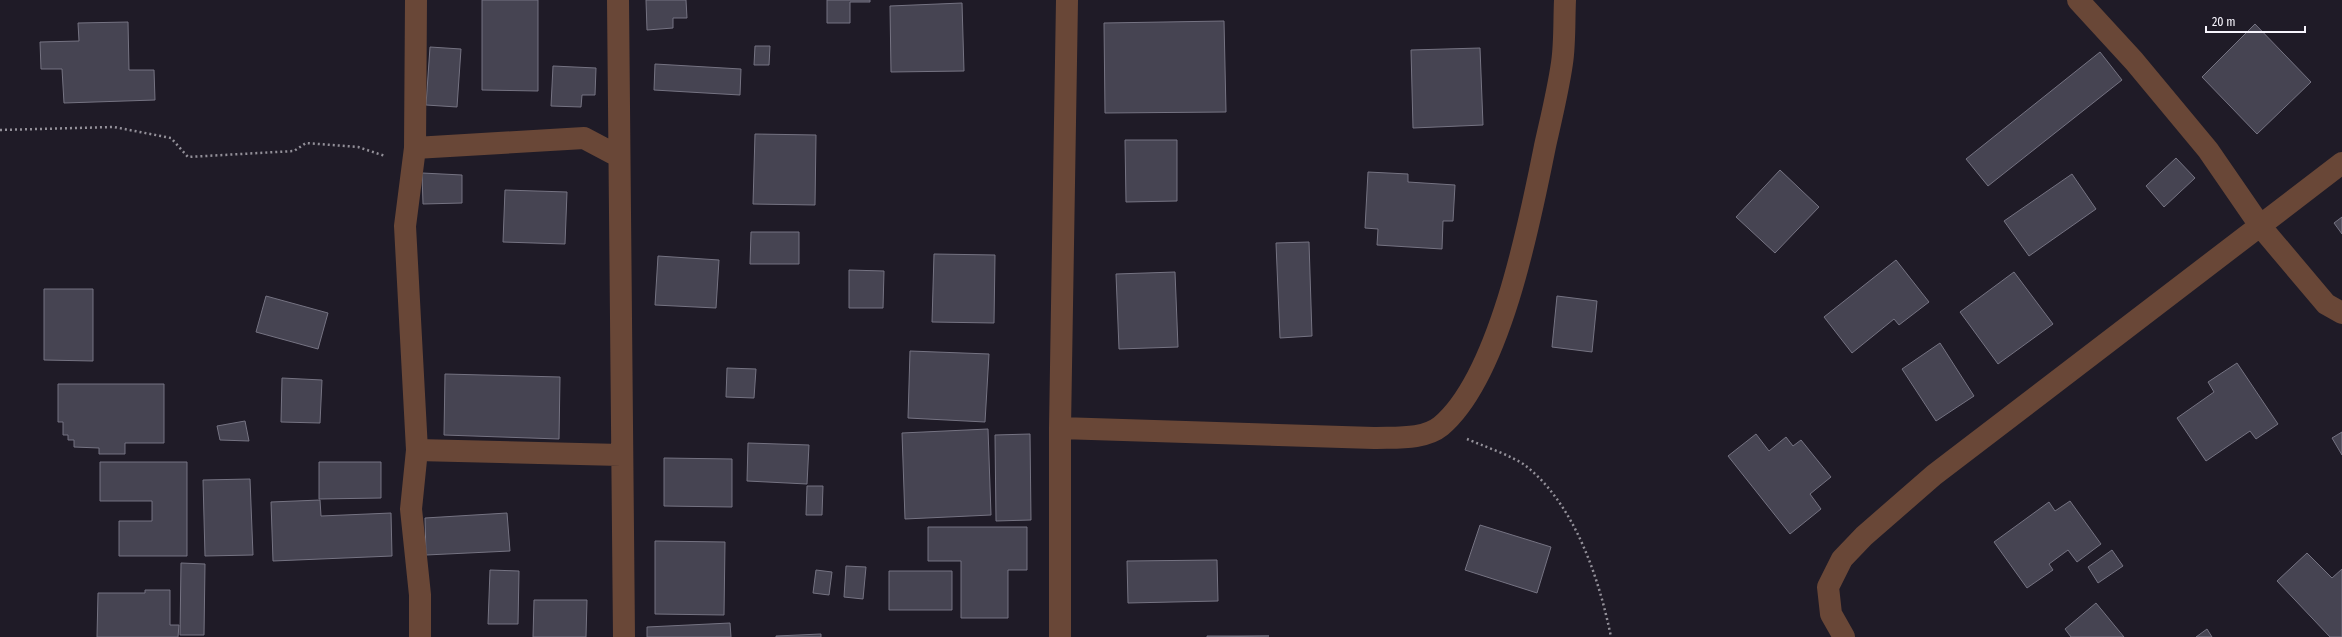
<svg xmlns="http://www.w3.org/2000/svg" width="2342" height="637" font-family="'Fira Sans Condensed',sans-serif">
<style>
.building{fill:#464452;stroke:#757382}
.lines{fill:none;stroke-linecap:round;stroke-linejoin:round}
.path{stroke:#939099;stroke-width:2.5;stroke-dasharray:2 3;stroke-linecap:butt}
.minor{stroke:#694737;stroke-width:22}
</style>
<rect width="100%" height="100%" fill="#1f1b27"/>
<!-- building -->
<path class="building" d="M482,0H538V91L482,90Z
M646,0H686L687,18H673V28L647,30Z
M827,0H870V2H850V23H827Z
M962,3L964,71L891,72L890,6Z
M1224,21L1226,112L1105,113L1104,23Z
M128,22L129,70H154L155,100L64,103L62,69H41L40,42L79,41L78,23Z
M2255,24L2311,82L2257,134L2202,77Z
M755,46H770L769,65H754Z
M430,47L461,49L457,107L426,105Z
M1480,48L1483,125L1413,128L1411,50Z
M2100,52L2122,80L1988,186L1966,159Z
M655,64L741,69L740,95L654,90Z
M553,66L596,68L595,95H582L581,107L551,106Z
M755,134L816,135L815,205L753,204Z
M1125,140H1177V201L1126,202Z
M2176,158L2195,178L2164,207L2146,186Z
M1780,170L1819,207L1775,253L1736,217Z
M1368,172L1408,174V182L1455,185L1453,221H1443L1442,249L1377,245L1378,229L1365,228Z
M422,173L462,175V203L423,204Z
M2072,174L2096,209L2029,256L2004,221Z
M505,190L567,192L565,244L503,242Z
M2342,217V234L2334,223Z
M751,232H799V264H750Z
M1309,242L1312,336L1280,338L1276,243Z
M934,254L995,255L994,323L932,322Z
M658,256L719,260L716,308L655,305Z
M1896,260L1929,302L1899,325L1894,319L1852,353L1824,317Z
M849,270L884,271L883,308H849Z
M1175,272L1178,347L1119,349L1116,274Z
M2014,272L2053,324L1998,364L1960,312Z
M44,289H93V361L44,360Z
M266,296L328,313L318,349L256,332Z
M1557,296L1597,301L1592,352L1552,347Z
M1940,343L1974,396L1936,421L1902,369Z
M910,351L989,354L985,422L908,418Z
M2237,363L2278,424L2256,439L2250,431L2206,461L2177,418L2214,392L2208,382Z
M727,368L756,369L754,398L726,397Z
M445,374L560,377L559,439L444,435Z
M282,378L322,380L320,423L281,422Z
M58,384H164V443H125V454H99V448L74,447V440H68V435H63V422H58Z
M245,421L249,441L220,440L217,426Z
M988,429L991,515L905,519L902,433Z
M2342,432V455L2332,438Z
M1030,434L1031,520L996,521L995,435Z
M1756,434L1769,451L1786,437L1793,446L1801,440L1831,477L1810,494L1821,509L1790,534L1728,456Z
M748,443L809,445L807,484L747,481Z
M664,458L732,459V507L664,506Z
M100,462H187V556H119V521H152V501H100Z
M319,462H381V498L319,499Z
M250,479L253,555L205,556L203,480Z
M807,486H823L822,515H806Z
M320,500L321,516L391,513L392,556L273,561L271,502Z
M2070,501L2101,544L2077,562L2068,550L2049,564L2053,570L2027,588L1994,542L2049,502L2055,511Z
M507,513L510,551L426,555L425,518Z
M1480,525L1551,547L1537,593L1465,570Z
M928,527H1027V570H1008V618H961V561H928Z
M655,541L725,542L724,615L655,614Z
M2112,550L2123,566L2098,583L2088,567Z
M2307,553L2332,578L2342,569V637H2330L2277,581Z
M1217,560L1218,601L1128,603L1127,561Z
M181,563L205,564L204,635H180Z
M846,566L866,567L863,599L844,597Z
M490,570L519,571L518,624H488Z
M816,570L832,572L829,595L813,593Z
M889,571H952V610H889Z
M145,590H170V625H179L178,637H97L98,593H145Z
M534,600H587L586,637H533Z
M2096,603L2124,637H2071L2065,629Z
M730,623L731,637H647V627Z
M2207,629L2212,637H2196Z
M821,634V637H776V636Z
M1207,636H1269L1207,637Z"/>
<g class="lines">
<!-- path -->
<path class="path" d="M0,130L114,127L171,138L188,157L294,151L306,143L358,147L385,156
M1467,439C1483,446 1513,456 1526,466C1575,505 1599,578 1611,637"/>
<!-- minor -->
<path class="minor" d="M416,0L415,148L405,226L417,450L411,509L420,595V637
M618,0L624,637
M2078,0L2134,61L2208,150L2261,227L2326,304L2342,313
M415,148L584,138L618,156
M1060,428L1374,438C1395,437 1424,440 1441,426C1500,376 1530,221 1545,146C1551,119 1558,91 1562,63C1565,43 1564,21 1565,0
M417,450L621,455
M1060,637V428L1067,0
M1844,637L1831,614L1828,587L1842,559L1864,536L1934,475L2342,163"/>
</g>
<!-- scale -->
<path d="M2206 26v6h99v-6" fill="none" stroke="#f6f4fc" stroke-width="2"/>
<text x="2212" y="26" font-size="12" fill="#f6f4fc" stroke="#1f1b27" stroke-width="3" paint-order="stroke">20 m</text>
</svg>
